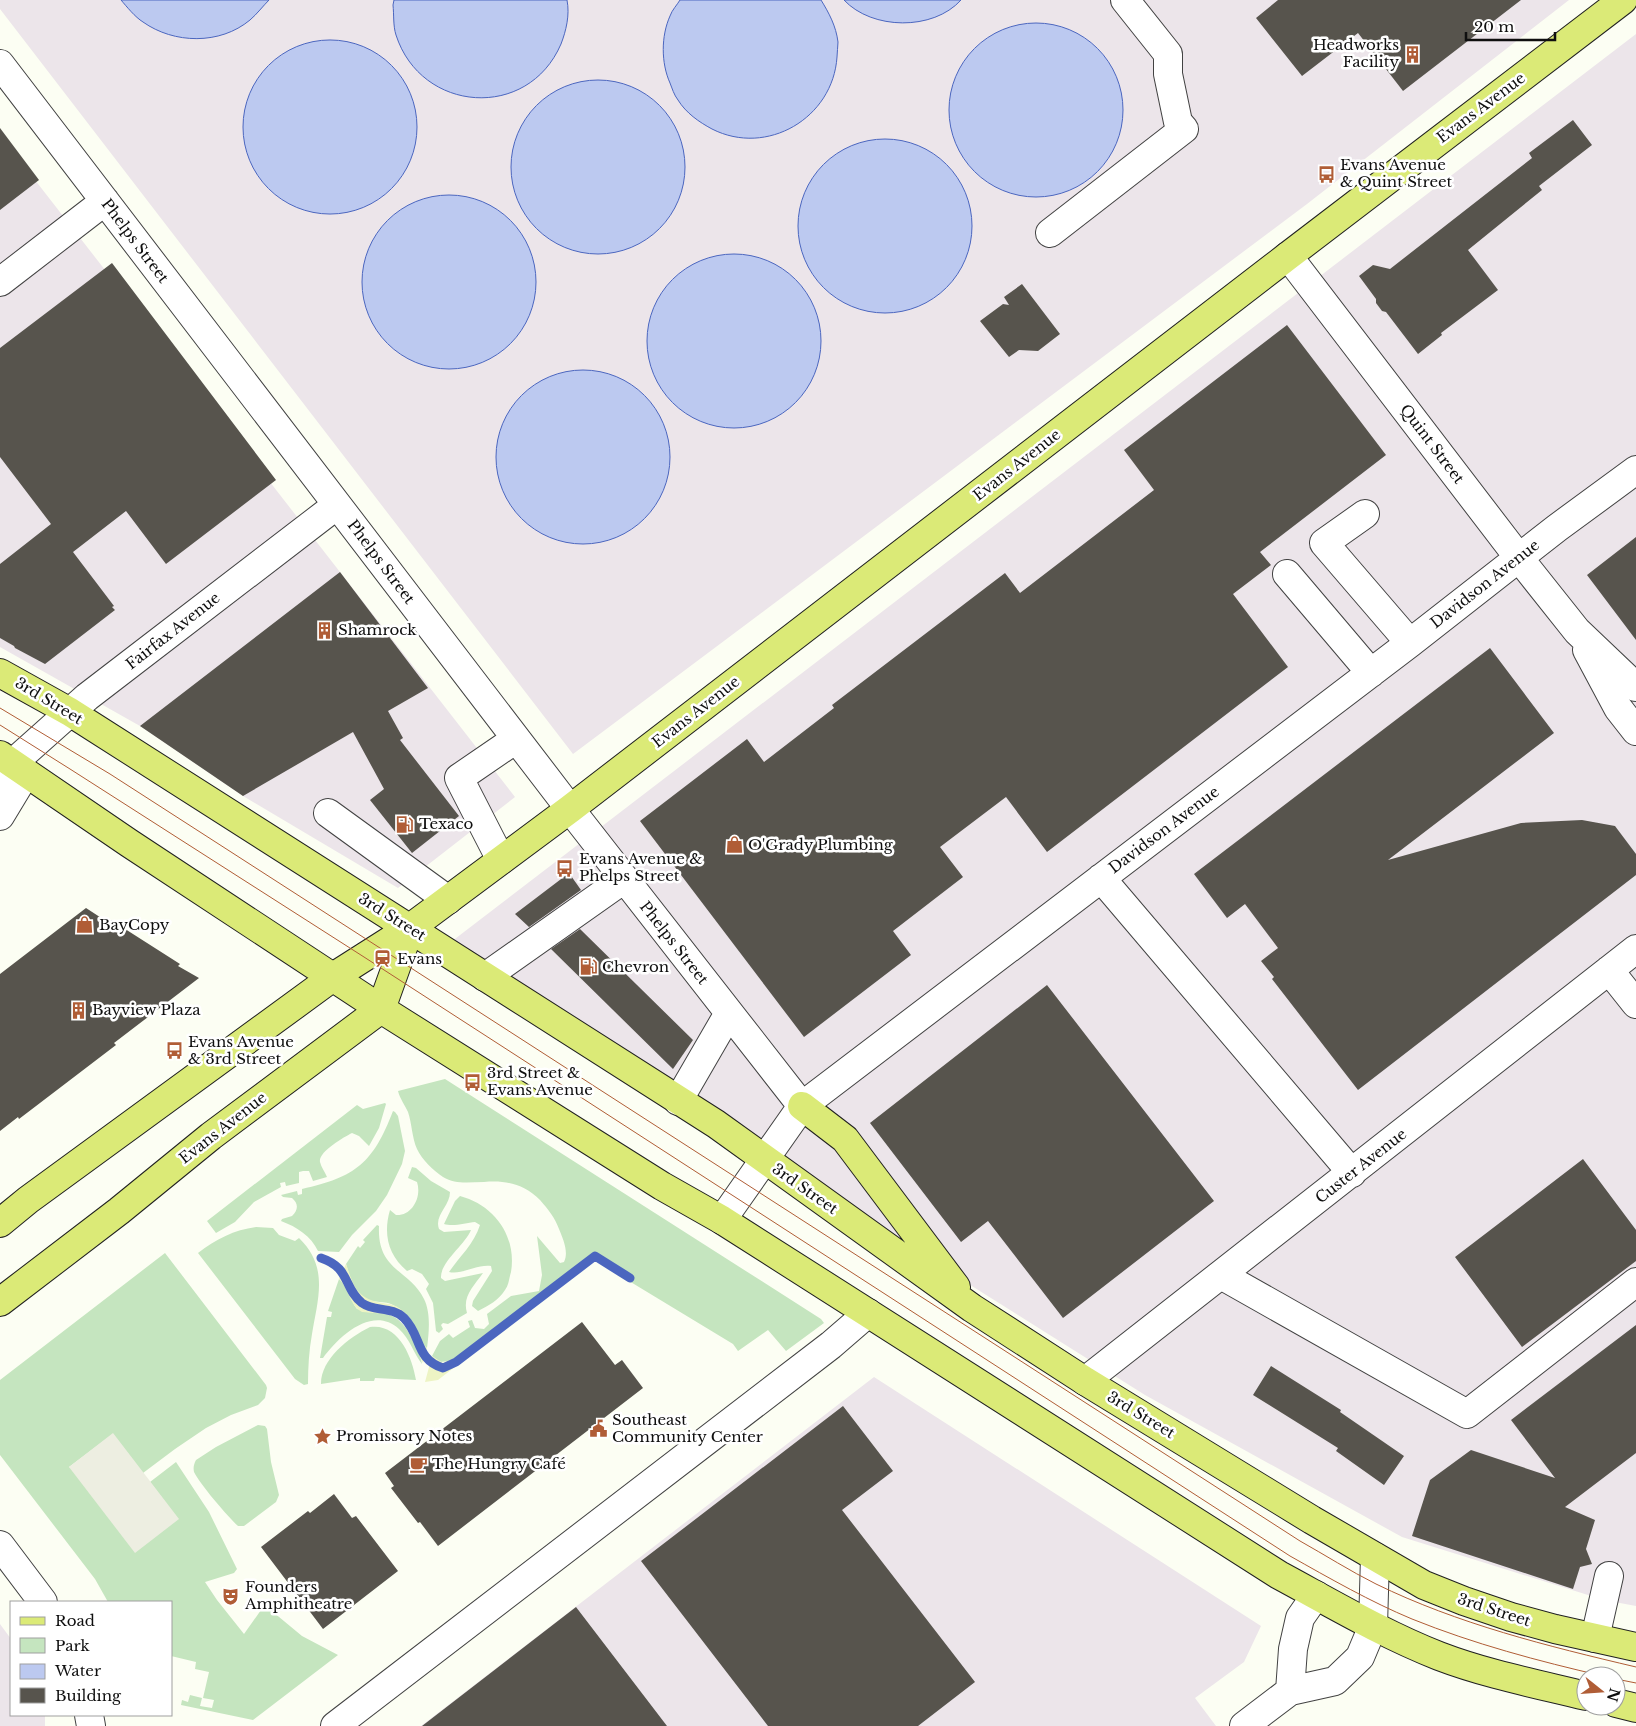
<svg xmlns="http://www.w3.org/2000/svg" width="1636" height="1726" font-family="'Libre Baskerville',serif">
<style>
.industrial{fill:#ece5ea}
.green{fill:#c5e5bf}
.sand{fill:#edf4c4}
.plaza{fill:#edeee1}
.water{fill:#bcc9f0;stroke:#4b66bf}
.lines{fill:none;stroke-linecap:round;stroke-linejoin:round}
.stream{stroke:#4b66bf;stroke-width:9}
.building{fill:#57544d}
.minor-casing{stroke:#424242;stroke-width:30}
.major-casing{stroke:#202020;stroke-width:30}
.minor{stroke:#fff;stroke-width:28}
.major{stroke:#dbea77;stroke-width:28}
.tram{stroke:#b05d36;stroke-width:1}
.labels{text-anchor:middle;stroke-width:5;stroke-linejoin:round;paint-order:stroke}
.poi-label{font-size:15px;fill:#0f0f0f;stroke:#fff;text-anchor:start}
.street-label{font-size:15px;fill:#0f0f0f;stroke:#fff}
</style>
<rect width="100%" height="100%" fill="#fcfef3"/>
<!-- industrial -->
<path class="industrial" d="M0,0H1569L1307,204L573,754L0,9Z
M1636,34V1606L1604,1600L1402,1537L1145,1395L678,1101L447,945Z
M0,135L515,797L398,888L243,796L140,726L0,647Z
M874,1377L1261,1626L1244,1662L1195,1698L1216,1726H421Z
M0,1624L11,1639V1715H45V1726H0Z"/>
<!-- green -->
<path class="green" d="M445,1079L821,1319L824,1323L786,1351L768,1330L738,1351L733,1344L629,1281L631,1277L594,1254L461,1355L450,1361L440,1362L432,1356L440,1341L449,1334L453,1338L470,1327L468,1321L472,1320L475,1328L484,1329L489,1324L487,1314L511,1296L539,1291L542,1275L537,1236L560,1263L564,1262C569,1252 563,1239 559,1229C555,1218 548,1209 540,1200C524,1184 506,1180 484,1182C470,1182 456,1185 443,1177C433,1170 422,1160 417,1149C412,1138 412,1124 408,1112C405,1105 400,1099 398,1091Z
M385,1103L386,1104L379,1128L369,1146L359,1136L352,1133C344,1137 318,1152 320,1162C321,1167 325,1172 327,1177L313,1181L309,1171H303L299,1172V1183L286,1186L285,1182L280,1183L281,1187L254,1202L235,1222L216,1233L207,1221L357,1105L363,1109Z
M393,1111L395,1112L398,1116L405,1151L402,1164L387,1195L376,1211L352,1235L339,1252L318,1251C311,1236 297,1227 281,1221L282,1219L292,1216C298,1210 299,1204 292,1198L283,1197L281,1195L297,1191L298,1195L302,1194V1189C356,1177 373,1163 393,1111Z
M412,1167L416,1168L431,1181L450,1192C450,1206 434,1215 439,1229L444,1232L471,1230C465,1245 440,1262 441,1278L445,1281L483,1273C474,1286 462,1296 467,1313L448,1324L443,1323L441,1325L443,1329L439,1333L436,1331L433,1303L426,1289L429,1284L422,1274L412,1269L407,1271C388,1255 383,1234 390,1210L396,1215C412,1216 422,1197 417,1182L408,1178Z
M460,1196C494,1205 517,1236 511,1272C509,1278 509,1285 505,1290C499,1300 488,1306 478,1311L472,1306L473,1301L492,1271L491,1266C477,1264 462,1275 449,1272C460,1256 474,1244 480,1225L475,1222C466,1223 453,1227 444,1224L455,1201Z
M377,1225L379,1226C377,1271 409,1269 424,1299C431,1313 429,1333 427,1348C417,1341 417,1324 407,1315C403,1311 396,1306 391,1304C379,1300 367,1304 358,1293C352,1284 349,1274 346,1264L358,1246L360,1248L365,1242L363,1240Z
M256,1227L273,1228L279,1235L295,1241L299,1238C329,1267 318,1298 312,1334C309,1351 308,1367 308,1384L304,1385L295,1379L198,1253C216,1239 234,1230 256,1227Z
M165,1253L266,1385L267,1388L265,1398L258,1405L231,1415L206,1428L175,1449L143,1473L113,1434L69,1467L178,1519L150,1482L176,1462L209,1512L237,1569L234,1573L205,1582L217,1600L244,1634L261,1610L265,1607H267L302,1636L338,1655L253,1720L181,1705L182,1700L188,1702L190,1695L202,1698L200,1706L212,1708L214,1700L203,1698L209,1672L195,1669L196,1662L171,1656V1602H108L95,1579L0,1455V1380Z
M339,1279C348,1286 350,1300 357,1309C389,1315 398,1310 414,1342C417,1349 421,1357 422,1364C414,1354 410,1339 399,1329C373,1305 339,1336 323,1358H320L327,1317H331L332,1312L328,1311Z
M370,1327C399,1323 412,1357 416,1380L375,1378L374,1381H360V1378L321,1384C321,1359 348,1338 370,1327Z
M258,1425L265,1426L267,1429L271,1462L279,1495L276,1502L244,1526H238C228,1517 199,1483 194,1472C193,1467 194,1464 196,1460L216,1447Z"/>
<!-- sand -->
<path class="sand" d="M594,1254L632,1277L629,1281L594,1259L438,1380L425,1382L432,1356L443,1363L461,1355Z
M346,1264C354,1287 357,1299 383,1303C392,1304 398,1306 404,1312C415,1322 417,1341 427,1348L423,1363C417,1350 408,1321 394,1316C384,1313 372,1313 362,1312C349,1305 349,1288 339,1279Z"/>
<!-- plaza -->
<path class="plaza" d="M113,1433L179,1519L135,1553L69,1467Z"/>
<!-- water -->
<path class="water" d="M121,0H269C263,6 257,14 250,20C220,45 174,44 143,22C135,17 127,7 121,0Z
M394,0H567C570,15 566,31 561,44C528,121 421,113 396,35C393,26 394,14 393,5Z
M680,0H821C829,13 836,26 838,42C838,47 837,52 837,57C833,118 767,157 712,129C699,122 686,113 678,100C674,95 672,88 670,83C661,63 661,36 670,16C672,10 677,5 680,0Z
M844,0H961C933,31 872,30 844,0Z
M949 110a87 87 0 1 1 174 0a87 87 0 1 1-174 0Z
M243 127a87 87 0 1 1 174 0a87 87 0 1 1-174 0Z
M511 167a87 87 0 1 1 174 0a87 87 0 1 1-174 0Z
M798 226a87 87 0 1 1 174 0a87 87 0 1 1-174 0Z
M362 282a87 87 0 1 1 174 0a87 87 0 1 1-174 0Z
M647 341a87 87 0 1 1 174 0a87 87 0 1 1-174 0Z
M496 457a87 87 0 1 1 174 0a87 87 0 1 1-174 0Z"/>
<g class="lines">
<!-- stream -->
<path class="stream" d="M321,1258C351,1268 343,1288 362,1303C374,1312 392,1306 404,1318C422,1336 415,1359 443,1368L456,1362L595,1256L630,1278"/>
</g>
<!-- building -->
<path class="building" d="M1278,0H1521L1403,91L1358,33L1302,76L1256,18Z
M1573,120L1592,145L1539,186L1542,190L1468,250L1498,290L1441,333L1442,335L1418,354L1386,312L1382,311L1376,303V299L1359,276L1373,265L1390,269L1532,158L1529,153Z
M0,128L39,180L0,210Z
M112,263L276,480L166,564L126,511L73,552L114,606L112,607L115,610L45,664L15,648L14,646L0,638V564L51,524L0,457V348Z
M1022,284L1060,334L1038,351L1019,350L1009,357L980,321L1003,304L1009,305L1004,297Z
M1287,325L1386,455L1260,552L1271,565L1233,594L1288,667L1047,852L1006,797L940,847L963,877L893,931L911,955L804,1037L640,821L747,739L764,762L834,708L832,705L1005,573L1020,593L1154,490L1124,450Z
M1636,537V640L1587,575Z
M340,572L428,688L388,711L403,738L400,740L459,816L412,853L370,800L384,789L353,732L243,796L140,726Z
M1490,648L1554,733L1388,860L1521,823L1582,820L1615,826L1636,854V875L1358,1090L1272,979L1274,977L1261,961L1278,948L1245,904L1227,918L1194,874Z
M569,873L581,890L529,927L515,914Z
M86,908L109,923L111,920L180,964L178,966L199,978L114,1043L116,1045L19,1119L18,1117L0,1131V974Z
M580,929L693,1040L673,1069L551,949Z
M1047,985L1214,1201L1063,1318L988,1221L961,1242L870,1123Z
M1583,1159L1636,1230V1261L1522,1347L1455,1257Z
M582,1322L615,1365L622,1360L643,1388L438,1546L420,1522L418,1523L391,1488L394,1486L385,1473Z
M1636,1325V1453L1565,1507L1595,1520L1586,1549L1592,1564L1580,1567L1573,1589L1412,1536L1430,1480L1471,1450L1555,1478L1511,1420Z
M1271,1366L1341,1410L1340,1412L1404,1456L1384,1485L1336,1451L1338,1448L1253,1395Z
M843,1406L893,1471L842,1510L975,1682L918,1726H768L641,1561Z
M334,1494L352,1518L356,1516L398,1571L323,1629L261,1547L308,1511L310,1513Z
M576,1607L667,1726H422Z"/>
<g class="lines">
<defs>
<path id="minor" d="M0,64L570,809L802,1106
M1050,233L1184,129L1178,122L1168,74V54L1125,0
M1288,256L1519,558L1577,631L1636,687
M0,282L105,201
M1365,514L1324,543L1410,643
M1287,574L1371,673
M1587,650L1618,708L1636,731
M0,782L13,763L87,697L337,505
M328,813L448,900
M0,816L26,773
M501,860L459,778L516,739
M1101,878L1352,1173
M1609,970L1636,1004
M485,977L624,879
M678,1101L729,1013
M722,1220L802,1106L1410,643L1557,528L1636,470
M1221,1275L1467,1414L1636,1282
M1085,1381L1636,949
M0,1545L43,1602
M1595,1638L1609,1576
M1290,1691L1293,1649L1300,1618L1316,1595
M89,1715L91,1726
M335,1726L831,1345L868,1313
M1244,1726L1290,1691L1335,1681L1360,1657L1373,1626L1375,1557"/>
<path id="major" d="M0,673L70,712L716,1124L972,1308L1085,1381L1312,1520L1424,1585L1464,1601L1511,1617L1555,1629L1636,1647
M0,755L129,843L381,1009L662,1186L722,1220L1279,1575C1331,1603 1383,1634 1439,1656C1486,1674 1537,1684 1586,1696
M802,1106L845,1139L956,1287
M0,1223L28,1200L333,977L410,928L570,809L1288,256L1623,0
M0,1302L119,1211L211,1136L381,1009L410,928
M1616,1703L1636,1708"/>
</defs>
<!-- minor casing -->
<use href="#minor" class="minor-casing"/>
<!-- major casing -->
<use href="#major" class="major-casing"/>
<!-- minor -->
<use href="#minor" class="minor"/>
<!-- major -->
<use href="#major" class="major"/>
<!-- tram -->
<path class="tram" d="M0,708L110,774L1300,1541C1325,1555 1350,1571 1376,1584C1458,1624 1547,1646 1636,1667
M0,725L70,769L364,957L1290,1556C1329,1578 1371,1602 1412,1619C1474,1644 1538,1661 1603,1676
M1616,1679L1636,1683"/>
</g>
<!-- icons -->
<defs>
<symbol id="building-bare" viewBox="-9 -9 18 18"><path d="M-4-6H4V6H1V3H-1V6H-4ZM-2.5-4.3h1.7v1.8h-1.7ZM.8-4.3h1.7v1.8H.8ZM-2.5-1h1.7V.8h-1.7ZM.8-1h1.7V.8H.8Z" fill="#b05d36" stroke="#fff" stroke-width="2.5" paint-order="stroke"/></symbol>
<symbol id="bus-bare" viewBox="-9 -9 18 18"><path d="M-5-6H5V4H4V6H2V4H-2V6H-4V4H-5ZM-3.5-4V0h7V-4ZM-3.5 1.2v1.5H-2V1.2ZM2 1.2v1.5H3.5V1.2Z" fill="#b05d36" stroke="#fff" stroke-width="2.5" paint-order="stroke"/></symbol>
<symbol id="fuel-bare" viewBox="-9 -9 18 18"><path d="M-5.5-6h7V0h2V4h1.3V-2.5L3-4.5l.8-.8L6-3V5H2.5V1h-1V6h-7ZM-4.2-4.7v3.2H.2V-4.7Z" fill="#b05d36" stroke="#fff" stroke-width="2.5" paint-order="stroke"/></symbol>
<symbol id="shop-bare" viewBox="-9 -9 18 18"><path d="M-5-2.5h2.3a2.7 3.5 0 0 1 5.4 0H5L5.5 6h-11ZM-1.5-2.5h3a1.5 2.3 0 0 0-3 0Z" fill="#b05d36" stroke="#fff" stroke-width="2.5" paint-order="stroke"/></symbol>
<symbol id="station-bare" viewBox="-9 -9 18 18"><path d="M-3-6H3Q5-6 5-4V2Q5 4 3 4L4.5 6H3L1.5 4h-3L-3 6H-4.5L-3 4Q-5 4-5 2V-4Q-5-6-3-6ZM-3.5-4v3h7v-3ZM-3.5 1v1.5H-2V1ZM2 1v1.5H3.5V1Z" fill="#b05d36" stroke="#fff" stroke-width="2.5" paint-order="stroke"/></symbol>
<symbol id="civic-bare" viewBox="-9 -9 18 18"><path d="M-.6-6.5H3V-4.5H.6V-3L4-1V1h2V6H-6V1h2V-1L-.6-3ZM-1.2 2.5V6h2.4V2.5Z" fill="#b05d36" stroke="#fff" stroke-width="2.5" paint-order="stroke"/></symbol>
<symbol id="sight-bare" viewBox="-9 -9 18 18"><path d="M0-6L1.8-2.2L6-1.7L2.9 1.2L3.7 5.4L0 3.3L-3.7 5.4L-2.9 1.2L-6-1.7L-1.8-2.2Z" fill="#b05d36" stroke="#fff" stroke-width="2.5" paint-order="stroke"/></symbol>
<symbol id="cafe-bare" viewBox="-9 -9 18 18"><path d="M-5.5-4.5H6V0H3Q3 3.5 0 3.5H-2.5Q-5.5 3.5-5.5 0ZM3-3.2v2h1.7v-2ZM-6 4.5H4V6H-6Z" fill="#b05d36" stroke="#fff" stroke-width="2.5" paint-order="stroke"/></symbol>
<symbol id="theatre-bare" viewBox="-9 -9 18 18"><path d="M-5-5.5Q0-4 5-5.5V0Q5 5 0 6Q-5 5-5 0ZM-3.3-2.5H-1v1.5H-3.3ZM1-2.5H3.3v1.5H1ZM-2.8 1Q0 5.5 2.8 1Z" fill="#b05d36" stroke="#fff" stroke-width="2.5" paint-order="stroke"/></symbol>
</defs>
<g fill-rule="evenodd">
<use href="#building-bare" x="1400" y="42" width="25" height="25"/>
<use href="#bus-bare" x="1314" y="162" width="25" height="25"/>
<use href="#building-bare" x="312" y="618" width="25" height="25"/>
<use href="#fuel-bare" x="392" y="812" width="25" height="25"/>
<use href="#shop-bare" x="722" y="832" width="25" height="25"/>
<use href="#bus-bare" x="552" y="856" width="25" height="25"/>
<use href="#shop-bare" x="72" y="912" width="25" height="25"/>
<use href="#station-bare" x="370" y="946" width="25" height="25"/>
<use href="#fuel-bare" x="576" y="954" width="25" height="25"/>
<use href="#building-bare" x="66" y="998" width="25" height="25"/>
<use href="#bus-bare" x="162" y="1038" width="25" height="25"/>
<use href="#bus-bare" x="460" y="1070" width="25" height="25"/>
<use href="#civic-bare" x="586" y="1416" width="25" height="25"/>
<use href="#sight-bare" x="310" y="1424" width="25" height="25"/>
<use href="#cafe-bare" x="406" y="1452" width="25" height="25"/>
<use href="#theatre-bare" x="218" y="1584" width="25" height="25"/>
</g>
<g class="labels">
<!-- poi labels -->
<g class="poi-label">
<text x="1399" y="50" text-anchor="end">Headworks<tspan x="1399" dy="17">Facility</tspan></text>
<text x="1340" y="170">Evans Avenue<tspan x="1340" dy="17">&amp; Quint Street</tspan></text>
<text x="338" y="635">Shamrock</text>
<text x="419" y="829">Texaco</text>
<text x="748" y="850">O'Grady Plumbing</text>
<text x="579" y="864">Evans Avenue &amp;<tspan x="579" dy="17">Phelps Street</tspan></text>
<text x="99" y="930">BayCopy</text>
<text x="397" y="964">Evans</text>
<text x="602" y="972">Chevron</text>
<text x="92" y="1015">Bayview Plaza</text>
<text x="188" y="1047">Evans Avenue<tspan x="188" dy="17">&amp; 3rd Street</tspan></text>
<text x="487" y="1078">3rd Street &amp;<tspan x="487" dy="17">Evans Avenue</tspan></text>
<text x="612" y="1425">Southeast<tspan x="612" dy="17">Community Center</tspan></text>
<text x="336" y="1441">Promissory Notes</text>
<text x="432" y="1469">The Hungry Café</text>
<text x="245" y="1592">Founders<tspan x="245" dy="17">Amphitheatre</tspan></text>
</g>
<!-- street labels -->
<g class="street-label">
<text transform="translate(1481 108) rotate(-37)" y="5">Evans Avenue</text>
<text transform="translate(135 241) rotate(53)" y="5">Phelps Street</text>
<text transform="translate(1432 444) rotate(53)" y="5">Quint Street</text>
<text transform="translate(1017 465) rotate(-38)" y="5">Evans Avenue</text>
<text transform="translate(381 562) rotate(53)" y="5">Phelps Street</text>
<text transform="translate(1485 584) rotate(-38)" y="5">Davidson Avenue</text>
<text transform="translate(173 631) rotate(-38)" y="5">Fairfax Avenue</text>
<text transform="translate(49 701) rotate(31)" y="5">3rd Street</text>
<text transform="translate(696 712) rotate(-38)" y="5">Evans Avenue</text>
<text transform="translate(1164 830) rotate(-37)" y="5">Davidson Avenue</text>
<text transform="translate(392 917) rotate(32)" y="5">3rd Street</text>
<text transform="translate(674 943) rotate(52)" y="5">Phelps Street</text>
<text transform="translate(223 1128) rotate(-38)" y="5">Evans Avenue</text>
<text transform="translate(1361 1166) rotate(-38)" y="5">Custer Avenue</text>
<text transform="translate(805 1189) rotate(35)" y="5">3rd Street</text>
<text transform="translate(1141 1415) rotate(31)" y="5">3rd Street</text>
<text transform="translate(1494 1610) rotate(18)" y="5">3rd Street</text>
</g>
</g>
<!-- legend -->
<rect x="10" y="1601" width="162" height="115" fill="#ffffff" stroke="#9f9f9f"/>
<rect x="20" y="1617" width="25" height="8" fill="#dbea77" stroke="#9f9f9f"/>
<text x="55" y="1626" font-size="15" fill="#0f0f0f">Road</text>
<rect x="20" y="1638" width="25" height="15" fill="#c5e5bf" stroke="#9f9f9f"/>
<text x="55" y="1651" font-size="15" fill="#0f0f0f">Park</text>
<rect x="20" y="1664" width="25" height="15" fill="#bcc9f0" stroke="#9f9f9f"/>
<text x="55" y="1676" font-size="15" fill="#0f0f0f">Water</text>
<rect x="20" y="1688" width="25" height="15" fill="#57544d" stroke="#9f9f9f"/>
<text x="55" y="1701" font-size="15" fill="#0f0f0f">Building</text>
<!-- north arrow -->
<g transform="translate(1601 1691) rotate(107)"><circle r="24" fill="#ffffff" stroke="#9f9f9f"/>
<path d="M0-4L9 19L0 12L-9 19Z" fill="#b05d36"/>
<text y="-8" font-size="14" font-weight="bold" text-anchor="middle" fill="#0f0f0f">N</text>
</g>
<!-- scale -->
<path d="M1466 32v8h89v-8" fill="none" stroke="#0f0f0f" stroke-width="2.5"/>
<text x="1474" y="32" font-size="15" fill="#0f0f0f" stroke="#ffffff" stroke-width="4" paint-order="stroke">20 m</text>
</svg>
